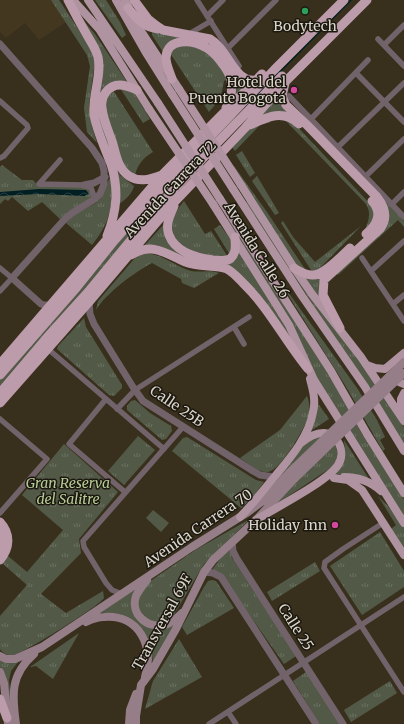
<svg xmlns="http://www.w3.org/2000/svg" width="404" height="724" font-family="Merriweather,serif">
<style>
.built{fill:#43381f}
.grass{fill:url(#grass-tufts)}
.pitch{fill:#525a47}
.water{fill:url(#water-waves)}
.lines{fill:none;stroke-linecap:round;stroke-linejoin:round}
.stream{stroke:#011f23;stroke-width:1.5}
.minor{stroke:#716369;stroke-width:5.5}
.tertiary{stroke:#716369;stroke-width:7}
.secondary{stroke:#957e88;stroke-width:8}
.primary{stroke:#b093a0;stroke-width:8}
.trunk{stroke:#bc9cab;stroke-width:9}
.secondary-bridge{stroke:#957e88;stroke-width:8}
.primary-bridge{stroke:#b093a0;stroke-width:8}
.leisure-dot{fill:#2e9e5b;stroke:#1c1810;stroke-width:1.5}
.hotel-dot{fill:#d1479c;stroke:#1c1810;stroke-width:1.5}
.labels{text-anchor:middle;stroke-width:3;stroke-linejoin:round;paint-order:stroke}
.poi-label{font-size:14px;fill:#dad5ca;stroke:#1c1810;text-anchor:end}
.street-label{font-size:14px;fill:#dad5ca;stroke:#1c1810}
.park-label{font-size:14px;font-style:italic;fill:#b7cd98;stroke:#1c1810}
</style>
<defs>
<pattern id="grass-tufts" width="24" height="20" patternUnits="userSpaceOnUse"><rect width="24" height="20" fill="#525a47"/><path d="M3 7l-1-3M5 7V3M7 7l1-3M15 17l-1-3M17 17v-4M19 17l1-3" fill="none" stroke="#6a7160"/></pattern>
<pattern id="water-waves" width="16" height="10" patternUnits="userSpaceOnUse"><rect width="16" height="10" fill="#011f23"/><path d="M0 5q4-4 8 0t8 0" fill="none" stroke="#253f42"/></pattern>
</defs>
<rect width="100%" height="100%" fill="#38301d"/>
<!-- built -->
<path class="built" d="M0,0H51L66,22L39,40L25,23L6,38L0,32Z"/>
<!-- grass -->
<path class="grass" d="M51,0H59L91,48L95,61L89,105L92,127L97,143L87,132L84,108L90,66L87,55Z
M95,0H106L120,22L126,35L122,38Z
M77,13L95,34L129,85H110L100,119L117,169L120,175L134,186C132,194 125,200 118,205L98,119L101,74Z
M152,31L212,43L241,80L249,85L232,100L234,80L194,40L163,52L152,35Z
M186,44L209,51L229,78L224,81C221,98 220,99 209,112L170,53L172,48Z
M120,88L134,93L150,119L143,123Z
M113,90L153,152C143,158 138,164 135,175L129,172L121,162L106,112C105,103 107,96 113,90Z
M278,94C280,106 286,111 295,116L377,203C380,207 383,212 382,217C381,232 342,260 330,270V269C342,259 375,235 380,221C382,214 380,208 376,203L294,117C279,110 272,112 256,118Z
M233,115L237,120L0,390V378L90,274Z
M306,116L390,204L404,221V227L398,220L338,275L336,272L388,214Z
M291,120L373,207L374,219L364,232C368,222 372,214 366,204L286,121Z
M265,122H271L260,125L235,151L232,147L253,126Z
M242,151L255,173L250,177L236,155Z
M2,165L22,180H33L38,186L87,187L92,196L91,199L60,219L42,202L28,211L12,197L8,201L5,199L0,204V167Z
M234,166L267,212L307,272L297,267L233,167Z
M257,176L279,213L275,215L252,181Z
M109,179H111C113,208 110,222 92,245L66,223L74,215L96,203L101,198Z
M184,201L205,234L211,231L228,257L224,258C215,256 205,256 196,252C169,242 165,223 184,201Z
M247,201L371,376L404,427V445L246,202Z
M228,218L342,395L361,432L404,499V519L322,389L292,324L226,219Z
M283,221L293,237L315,262L361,226L320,268L314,271L311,270L281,223Z
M165,223L176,250L234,261L237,257L239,251L287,327L299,357L244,280L156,245H145Z
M220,225L232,241L230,255L214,229Z
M144,254C161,252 175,267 191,271C200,273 210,269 219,273L194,288L182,283L181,279L152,263C135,272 106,293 96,310L98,301L135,258Z
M303,275L323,277C316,285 319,294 323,303Z
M288,292L357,388L377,420L385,437L380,440L385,449L383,451L345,385L287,293Z
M84,318L86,327L122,385V388L114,396L109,395L57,349L58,346Z
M307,396C310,403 310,411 308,418C304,429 280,471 268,472C258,473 248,463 240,458L280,430Z
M135,400L150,413L171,426L172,431L166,439L162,440L127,410V406L131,401Z
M317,402L329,419L309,432Z
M325,435L263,496L303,445L312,438Z
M138,436L155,450L124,485L108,471Z
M187,437L256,480L264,482L253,497L241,508L172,451L183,438Z
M344,440L369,479L343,474H336C344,464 346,452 344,440Z
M64,444L118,492L79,539L81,553L41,594L66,613L103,591L104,598C98,607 24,653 13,655C7,656 3,653 0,649V616L27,585L3,564L8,556L27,572L63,530L22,495Z
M336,444L338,458L332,467L272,507L296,481Z
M378,496L391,509L404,528V549L391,529L396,525Z
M250,519L204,564L172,618L159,624L146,620L139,609L138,601L140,593L149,582L197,549Z
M380,532L404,571V587L362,615L330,566Z
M230,550L232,558L296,656L284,664L220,573L212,570L222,556Z
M315,562L320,571L272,601L267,592Z
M212,580L216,581L234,608L187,635L182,627L204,587L208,581Z
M137,588V620C150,631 161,631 176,624L153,664C151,629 134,611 98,613Z
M79,633L53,679L36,666L30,667Z
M179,639L202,677L145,709L153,681Z
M0,659L18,662L11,671L9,680L13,724H11L4,675L0,667Z
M306,672L340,724H320L293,681Z
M390,681L397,693L351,722L344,710Z"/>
<!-- pitch -->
<path class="pitch" d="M213,459L232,471L226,481L207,470Z
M42,486L69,487V499L42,498Z
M153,510L169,523L161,532L146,518Z
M264,611L272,625L265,630L257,615Z
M328,707L337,722L335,724H327L320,712Z"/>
<!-- water -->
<path class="water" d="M39,189L86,190L89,194L84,196L39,194L0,196V192Z"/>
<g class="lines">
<!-- stream -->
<path class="stream" d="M244,108L351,0"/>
<!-- minor -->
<path class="minor" d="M197,0L239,66
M207,16L223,0
M189,34L211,21
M378,39L404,66
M384,45L404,25
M228,48L276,0
M356,73L404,122
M289,96L404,217
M0,101L27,125L28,128L4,156L0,158
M311,119L368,60
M338,147L404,83
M366,176L404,139
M39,184L84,185L91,188L95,199
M39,184L60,160
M392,204L404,192
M362,258L404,321
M0,268L12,278L0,291
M371,271L404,241
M393,304L404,295
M234,327L244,344
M47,348L164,449
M106,399L69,444L125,492
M117,409L135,390L249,317
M0,419L47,459L0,513
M383,523L343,549L325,562L324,568L404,692
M122,594L112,590L106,583L84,547L83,541L183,427
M228,712L236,724
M209,724L404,597"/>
<!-- tertiary -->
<path class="tertiary" d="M0,44L92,148L102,163L104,171V184L100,194L95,199L72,213L63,221L12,278L41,304L44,305H52
M84,185L94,183L105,177
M89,302L90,314L94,324L133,387L143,401L253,471L260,475L274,477
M232,542L233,551L237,559L343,724
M204,572L213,573L221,577L316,724"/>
<!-- secondary -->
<path class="secondary" d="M147,580C143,585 139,590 136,596C130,614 147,629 165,625C172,623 177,618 182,613
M86,622C92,619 98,617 104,617C139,614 155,647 145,677
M0,656L6,659H15L42,647L192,547L248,512L264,500L289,473
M0,672L4,683L8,724
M16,724C12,695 10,675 34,654
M129,724L130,710L136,694
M136,724V716L141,685L153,669L176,629L204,572L213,560L256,520L294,479"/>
<!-- primary -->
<path class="primary" d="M73,0L99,29L149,109
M88,0L158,103
M116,0L145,51L172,94
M125,0L137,25L179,89
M241,185L294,268L312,294L361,357L404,421
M233,189L302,296L365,387L404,451
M220,199L331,371L367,434L404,493
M213,204L289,325L314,380L404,523
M367,365L375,368L385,369L404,353
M394,375L397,381L404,384
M401,415V399L404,393
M344,477C359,477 370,481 381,491
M334,478L348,480L362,490L404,555
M240,517C253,504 264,489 276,475C291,457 309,436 313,412C316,401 313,390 310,379
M256,520C275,508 327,482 338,465C346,453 339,433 323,433C315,433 307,438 301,443"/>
<!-- trunk -->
<path class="trunk" d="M68,0C74,12 80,23 87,35C91,42 96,49 98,57C102,76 92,95 94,115C97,132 105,148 111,164C119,189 117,211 107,236
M134,0L148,19L157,26L163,30L210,39C229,50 234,83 256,80
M128,8C137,19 143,27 158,29
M172,79C170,72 166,65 166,58C166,37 193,40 205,47C215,52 230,71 231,81C233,90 230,100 226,108
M285,83L282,96L286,105L306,124L377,197C385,207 388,218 380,229L324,280L323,295L340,328
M137,90C132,88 126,85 120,85C108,85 100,97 102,108C103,119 108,130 112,141C116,153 117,168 129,176C140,183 151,179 162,175
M250,125C267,117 283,109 299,124
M174,206C170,215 165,225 169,235C176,253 197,258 213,260C219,260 227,262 231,258C237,252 235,244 235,237
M366,234C377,225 383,213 372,201
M131,255C152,242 165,253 185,262C199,268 216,264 227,269C233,272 238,278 243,283C269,308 285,341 308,369
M294,268C299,271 305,275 312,275C324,276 341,256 350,248
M0,364L163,174L262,74
M0,375L77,287L114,241L165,184L274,70L344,0
M0,393L50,334L88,292L159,206L218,142L282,76
M0,403L89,302L167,210L245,128L287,80L367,0
M0,522C11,534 10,548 0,560
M0,534L1,539L0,548
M0,699L7,718"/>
<!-- secondary-bridge -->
<path class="secondary-bridge" d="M289,473L404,362
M294,479L404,373"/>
<!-- primary-bridge -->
<path class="primary-bridge" d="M179,89L241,185
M172,94L233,189
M158,103L220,199
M149,109L213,204"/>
</g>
<!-- markers -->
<circle class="leisure-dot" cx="305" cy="11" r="4"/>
<g class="hotel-dot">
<circle cx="294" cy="90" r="4"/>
<circle cx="335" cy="525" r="4"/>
</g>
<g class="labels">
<!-- poi labels -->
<g class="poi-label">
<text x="305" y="31" text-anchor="middle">Bodytech</text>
<text x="286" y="87">Hotel del<tspan x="286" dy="16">Puente Bogotá</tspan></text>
<text x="327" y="530">Holiday Inn</text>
</g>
<!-- street labels -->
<g class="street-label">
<text transform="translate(170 189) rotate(-47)" y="5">Avenida Carrera 72</text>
<text transform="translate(257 250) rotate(58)" y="5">Avenida Calle 26</text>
<text transform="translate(177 406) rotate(34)" y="5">Calle 25B</text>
<text transform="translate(198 528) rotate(-34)" y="5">Avenida Carrera 70</text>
<text transform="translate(162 622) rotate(-61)" y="5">Transversal 69F</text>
<text transform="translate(296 627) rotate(57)" y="5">Calle 25</text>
</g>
<!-- park labels -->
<g class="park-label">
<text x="68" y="488">Gran Reserva<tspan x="68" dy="16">del Salitre</tspan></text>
</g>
</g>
</svg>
